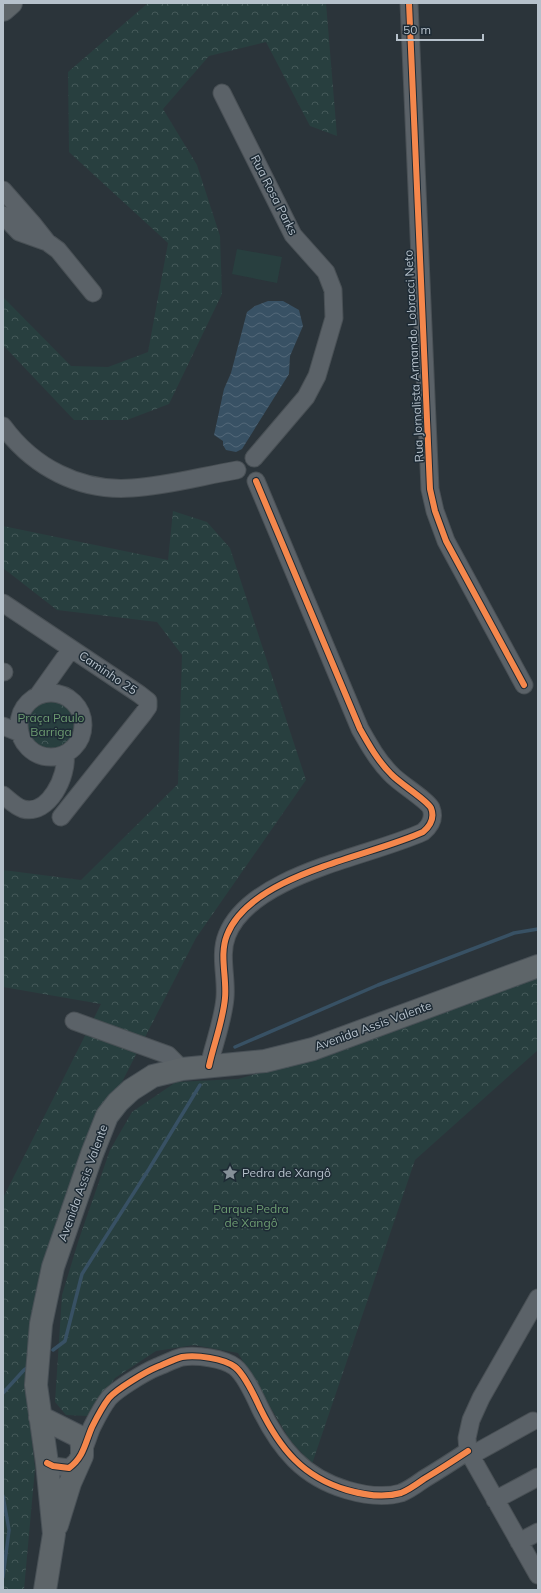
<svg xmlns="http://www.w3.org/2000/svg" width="541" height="1593" font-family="Mulish,sans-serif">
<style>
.forest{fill:url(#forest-crowns)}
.garden{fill:#283f3f}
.water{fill:url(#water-waves)}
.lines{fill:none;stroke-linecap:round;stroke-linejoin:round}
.stream{stroke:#385164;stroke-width:3.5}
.minor-casing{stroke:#495055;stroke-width:19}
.major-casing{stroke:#495157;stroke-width:24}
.minor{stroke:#5b6268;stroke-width:17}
.major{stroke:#5e6569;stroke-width:22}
.cycleway-casing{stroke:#1e2b35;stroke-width:8}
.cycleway{stroke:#f5874c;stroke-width:6}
.labels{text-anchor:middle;stroke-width:3;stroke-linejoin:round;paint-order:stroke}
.street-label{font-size:12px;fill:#b6c1cb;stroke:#1e2b35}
.park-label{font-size:12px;fill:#6d9c71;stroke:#1e2b35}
.poi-label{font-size:12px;fill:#b6c1cb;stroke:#1e2b35;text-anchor:start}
</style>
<defs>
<pattern id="forest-crowns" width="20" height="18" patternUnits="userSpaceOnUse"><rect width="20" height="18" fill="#283f3f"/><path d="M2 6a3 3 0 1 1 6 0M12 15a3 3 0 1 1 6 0" fill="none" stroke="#455959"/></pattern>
<pattern id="water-waves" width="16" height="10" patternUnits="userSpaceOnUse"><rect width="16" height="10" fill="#385164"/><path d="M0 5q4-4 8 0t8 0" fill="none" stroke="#536879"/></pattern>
</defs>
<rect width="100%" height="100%" fill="#2b343a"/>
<!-- forest -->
<path class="forest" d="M148,3H326L337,136L310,126L266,42L209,56L163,109L197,165L220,236L222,294L169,404L127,420H74L3,345V297L71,366L108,367L148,352L168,243L69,152L68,72Z
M173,511L207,522L230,548L306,780L196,938L106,1113L40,1274L25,1382L35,1468L24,1590H3V1198L101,1004L3,987V870L81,880L178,784L182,655L157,622L57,610L3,568V526L168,560Z
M25 725a26 26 0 1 1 52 0a26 26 0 1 1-52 0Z
M538,976V1050L415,1160L312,1464L290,1440L238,1353L194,1345L156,1351L115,1378L87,1416L66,1415L55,1402L62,1295L79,1239L110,1150L132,1112L176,1082L238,1079L340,1049Z"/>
<!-- garden -->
<path class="garden" d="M237,249L282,257L277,283L232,274Z
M44,702L75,725L58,749L27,727Z"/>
<!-- water -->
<path class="water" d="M268,301H283L299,310L303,326L290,356L289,374L242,449L236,452L226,450L223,445V441L214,435L224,389L231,373L247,312L255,306Z"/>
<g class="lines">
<!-- stream -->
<path class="stream" d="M235,1047L378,985L514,933L538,929
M53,1350L65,1341L82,1274L149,1169L200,1085
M3,1393L24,1370L30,1366
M3,1496L9,1530L3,1577"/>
<defs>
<path id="minor" d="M409,3L430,489L435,511L446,541L524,685
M222,93L293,235L326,272L333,290L334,318L317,376L306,397L254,458
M3,190L32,223L47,242
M3,215L19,232L47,242L58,250L93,293
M3,426C33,467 80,492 132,488C167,486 202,476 237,470
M3,603L139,694L148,701V707L143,714L61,817
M3,672H4
M19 725a32 32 0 1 1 64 0a32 32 0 1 1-64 0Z
M39,694L71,649
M3,726L20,733
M3,795C9,800 16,807 23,809C49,816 68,775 65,755
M74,1021L168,1055L182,1069
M209,1066C214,1043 223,1021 225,998C227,977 219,955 227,935C251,874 369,857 423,832C430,826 435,818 431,808C427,800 399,783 391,774C378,761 369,745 360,729L256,481
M538,1298L481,1398L471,1420L467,1438L468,1451L538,1575
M470,1456L533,1421
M47,1463L53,1466L69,1468C84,1457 85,1443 92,1427C97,1417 102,1407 109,1398C117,1389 145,1372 157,1367C165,1364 174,1359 182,1357C197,1355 223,1358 235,1367C244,1374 255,1397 260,1408C280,1449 303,1477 347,1490C364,1495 384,1498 401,1493C409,1490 417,1484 424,1479C439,1470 453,1461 468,1451
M495,1500L538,1477
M519,1542L538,1532"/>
<path id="major" d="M3,10L11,3
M40,1417L78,1436L81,1440L82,1447V1456L70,1483L57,1525
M45,1590L54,1534L47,1463L36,1385L41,1324L53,1267L92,1154L107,1116L118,1102L131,1090L153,1076L182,1069L265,1061L313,1049L538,966"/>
</defs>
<!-- minor casing -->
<use href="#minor" class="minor-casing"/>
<!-- major casing -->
<use href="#major" class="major-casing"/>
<!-- minor -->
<use href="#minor" class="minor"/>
<!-- major -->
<use href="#major" class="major"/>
<defs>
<path id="cycleway" d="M409,3L430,489L435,511L446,541L524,685
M209,1066C214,1043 223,1021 225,998C227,977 219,955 227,935C251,874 369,857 423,832C430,826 435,818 431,808C427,800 399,783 391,774C378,761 369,745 360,729L256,481
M47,1463L53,1466L69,1468C84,1457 85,1443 92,1427C97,1417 102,1407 109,1398C117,1389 145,1372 157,1367C165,1364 174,1359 182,1357C197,1355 223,1358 235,1367C244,1374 255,1397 260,1408C280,1449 303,1477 347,1490C364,1495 384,1498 401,1493C409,1490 417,1484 424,1479C439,1470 453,1461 468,1451"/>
</defs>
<!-- cycleway casing -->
<use href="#cycleway" class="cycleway-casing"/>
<!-- cycleway -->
<use href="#cycleway" class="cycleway"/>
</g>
<!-- icons -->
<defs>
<symbol id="sight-bare" viewBox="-9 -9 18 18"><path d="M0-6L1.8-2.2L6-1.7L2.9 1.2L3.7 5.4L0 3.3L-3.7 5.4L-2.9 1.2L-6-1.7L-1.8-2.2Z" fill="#859098" stroke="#1e2b35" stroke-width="2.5" paint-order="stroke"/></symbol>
</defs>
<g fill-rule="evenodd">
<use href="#sight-bare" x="219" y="1162" width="22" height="22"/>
</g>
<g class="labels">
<!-- street labels -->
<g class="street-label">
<text transform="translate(274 195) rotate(63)" y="4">Rua Rosa Parks</text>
<text transform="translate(414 356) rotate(-93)" y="4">Rua Jornalista Armando Lobracci Neto</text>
<text transform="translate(108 673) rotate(34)" y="4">Caminho 25</text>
<text transform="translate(373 1026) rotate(-20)" y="4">Avenida Assis Valente</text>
<text transform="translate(83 1183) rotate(-70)" y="4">Avenida Assis Valente</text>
</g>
<!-- park labels -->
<g class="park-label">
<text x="51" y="722">Praça Paulo<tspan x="51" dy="14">Barriga</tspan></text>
<text x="251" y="1213">Parque Pedra<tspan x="251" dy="14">de Xangô</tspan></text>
</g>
<!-- poi labels -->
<g class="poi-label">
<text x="242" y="1177">Pedra de Xangô</text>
</g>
</g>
<!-- border -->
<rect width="541" height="1593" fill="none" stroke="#b6c1cb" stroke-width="8"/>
<!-- scale -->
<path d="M397 34v6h86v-6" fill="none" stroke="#b6c1cb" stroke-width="2"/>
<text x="403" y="34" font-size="12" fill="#b6c1cb" stroke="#1e2b35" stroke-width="3" paint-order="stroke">50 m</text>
</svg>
